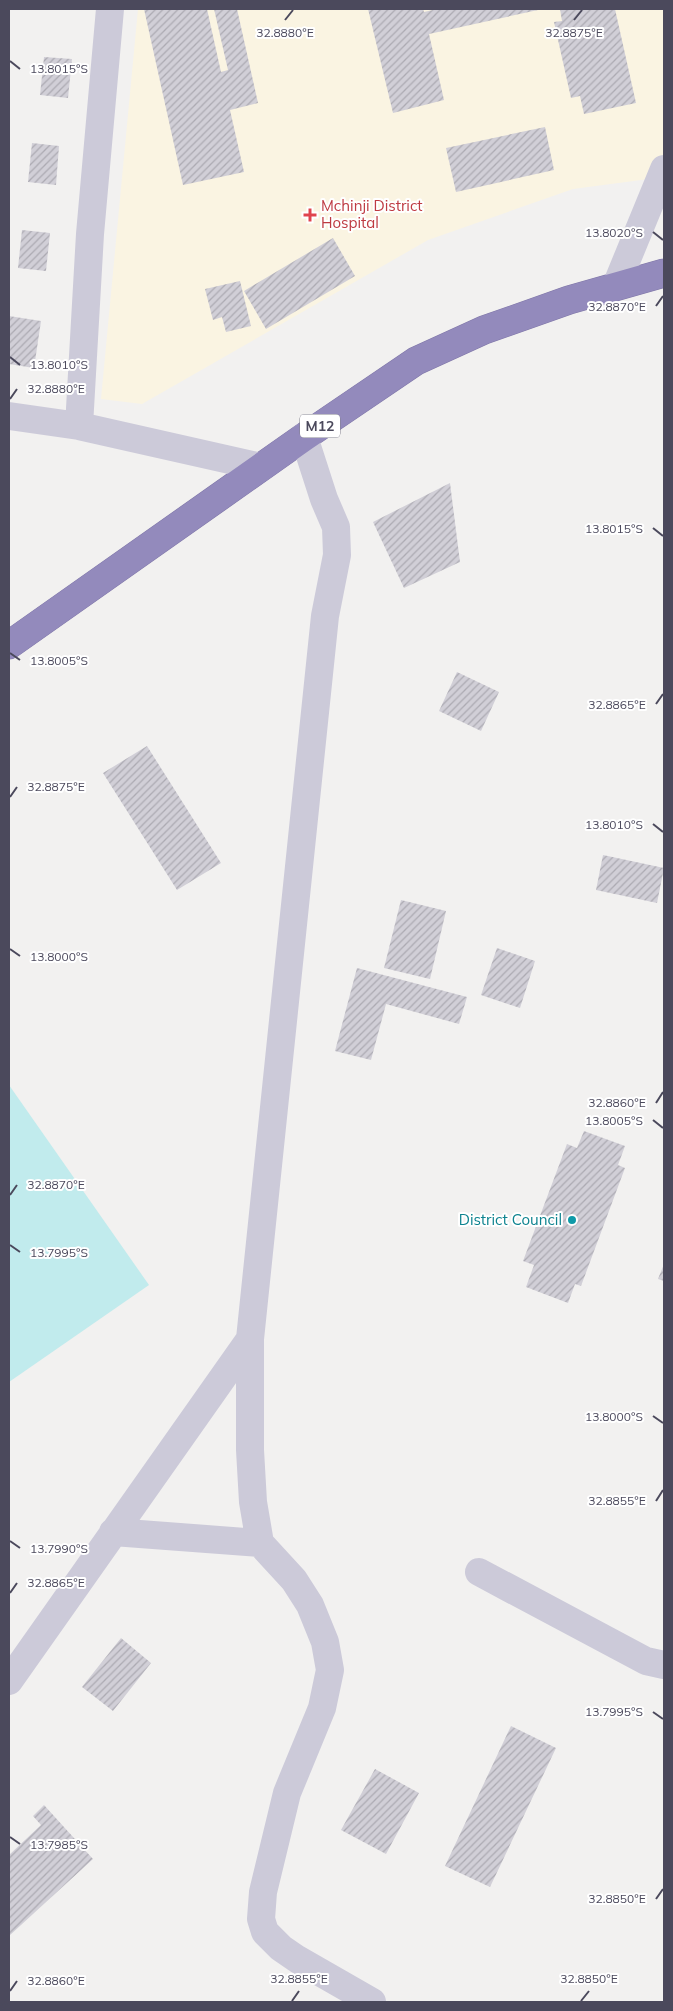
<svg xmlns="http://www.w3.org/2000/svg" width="673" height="2011" font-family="Mulish,sans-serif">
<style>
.medical{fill:#faf4e2}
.pitch{fill:#c1ebed}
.building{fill:url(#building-hatch)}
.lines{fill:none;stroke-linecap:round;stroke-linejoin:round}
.highway-casing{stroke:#7f76a7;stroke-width:29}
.street{stroke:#cccad9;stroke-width:28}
.highway{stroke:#938abc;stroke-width:28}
.ticks{fill:none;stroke:#4b495c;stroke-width:2}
.health-dot{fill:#e0444e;stroke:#fff;stroke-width:2}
.culture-dot{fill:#0f9aa8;stroke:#fff;stroke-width:2}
.labels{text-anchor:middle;stroke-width:4;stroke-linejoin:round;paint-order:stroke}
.shield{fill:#fff;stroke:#81808d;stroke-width:1}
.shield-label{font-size:14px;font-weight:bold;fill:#4b495c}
.health-label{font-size:15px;fill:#be3a42;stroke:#fff;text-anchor:start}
.culture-label{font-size:15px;fill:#0d838f;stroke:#fff;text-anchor:end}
.ticks-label{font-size:12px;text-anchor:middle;fill:#4b495c;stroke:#fff;stroke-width:4;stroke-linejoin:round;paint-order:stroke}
</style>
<defs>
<pattern id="building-hatch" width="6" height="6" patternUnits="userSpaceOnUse" patternTransform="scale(1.25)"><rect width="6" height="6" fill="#d1cfd7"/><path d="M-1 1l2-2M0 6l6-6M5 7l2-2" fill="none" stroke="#acaab2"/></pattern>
</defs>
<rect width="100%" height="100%" fill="#f2f1f0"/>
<!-- medical -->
<path class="medical" d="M138,9H664V177L573,189L428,240L142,404L101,399Z"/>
<!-- pitch -->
<path class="pitch" d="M9,1085L149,1285L9,1382Z"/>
<!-- building -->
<path class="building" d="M144,9H207L221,72L228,70L214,9H237L258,103L230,110L244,172L183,185Z
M368,9H423L424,12L437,9L538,10L429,34L444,100L393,113Z
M560,9H615L636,103L584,114L580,96L571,98L554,22L562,21Z
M44,57L72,59L68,98L40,95Z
M545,127L554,170L456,192L446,148Z
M32,143L59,146L56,185L28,182Z
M22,230L50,233L46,271L18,268Z
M333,238L355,276L266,329L244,291Z
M240,281L251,326L226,332L222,317L213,320L205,289Z
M9,316L41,321L34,368L9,364Z
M450,483L460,562L404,588L373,522Z
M457,672L499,692L481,731L439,711Z
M147,746L221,863L177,890L103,773Z
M603,855L664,868L657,903L596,890Z
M401,900L446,911L430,979L384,968Z
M497,948L535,961L520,1008L481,995Z
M357,968L467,997L459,1024L386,1004L371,1060L335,1051Z
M584,1131L625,1146L618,1165L625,1168L581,1286L575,1284L568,1303L526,1287L534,1265L523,1261L567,1144L577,1148Z
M664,1264V1281L658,1279Z
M121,1638L151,1663L113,1711L82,1687Z
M511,1726L556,1748L490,1887L445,1866Z
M375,1769L419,1793L386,1854L341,1830Z
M44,1805L93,1859L9,1936V1855L41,1825L33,1816Z"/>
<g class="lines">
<defs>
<path id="highway" d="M9,645L304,437L416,361L484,330L569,300L664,273"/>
</defs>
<!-- highway casing -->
<use href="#highway" class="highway-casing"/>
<!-- street -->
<path class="street" d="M616,286L664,169
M9,416L79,426L261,467
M79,426L90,234L110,9
M304,437L324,499L336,527L337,555L325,616L250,1339V1450L253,1502L260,1543L294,1580L310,1605L325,1642L330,1670L322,1708L287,1793L263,1892L261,1919L265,1932L281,1948L297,1959L372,2002
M113,1532L260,1543
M479,1572L646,1661L664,1665
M9,1681L250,1339"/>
<!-- highway -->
<use href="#highway" class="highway"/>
</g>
<!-- ticks -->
<path class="ticks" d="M285,20L293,10M574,20L582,10M10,61L20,69M653,232L663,240M656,306L663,296M10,357L20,365M10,399L17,389M653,528L663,536M10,653L20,660M656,704L663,694M10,797L17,787M653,824L663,832M10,949L20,956M656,1103L663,1092M653,1120L663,1128M10,1195L17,1185M10,1245L20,1252M653,1416L663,1423M656,1501L663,1490M10,1541L20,1548M10,1593L17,1583M653,1712L663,1719M10,1837L20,1844M656,1899L663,1889M10,1991L17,1981M292,2001L299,1991M581,2001L589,1991"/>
<!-- markers -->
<path class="health-dot" d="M307.5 207.5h5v5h5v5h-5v5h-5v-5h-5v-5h5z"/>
<circle class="culture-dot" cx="572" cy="1220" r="5"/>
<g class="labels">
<!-- shield labels -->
<rect class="shield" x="300" y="414.5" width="40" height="23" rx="4"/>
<g class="shield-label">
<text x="320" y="431">M12</text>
</g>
<!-- health labels -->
<g class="health-label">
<text x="321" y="211">Mchinji District<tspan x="321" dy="17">Hospital</tspan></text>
</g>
<!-- culture labels -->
<g class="culture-label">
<text x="562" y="1225">District Council</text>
</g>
</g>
<g class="ticks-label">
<text x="285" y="37">32.8880°E</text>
<text x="574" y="37">32.8875°E</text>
<text x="59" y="73">13.8015°S</text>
<text x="614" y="237">13.8020°S</text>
<text x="617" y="311">32.8870°E</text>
<text x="59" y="369">13.8010°S</text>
<text x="56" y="393">32.8880°E</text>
<text x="614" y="533">13.8015°S</text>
<text x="59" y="665">13.8005°S</text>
<text x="617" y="709">32.8865°E</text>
<text x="56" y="791">32.8875°E</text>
<text x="614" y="829">13.8010°S</text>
<text x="59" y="961">13.8000°S</text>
<text x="617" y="1107">32.8860°E</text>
<text x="614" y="1125">13.8005°S</text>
<text x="56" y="1189">32.8870°E</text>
<text x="59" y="1257">13.7995°S</text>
<text x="614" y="1421">13.8000°S</text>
<text x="617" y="1505">32.8855°E</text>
<text x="59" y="1553">13.7990°S</text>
<text x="56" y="1587">32.8865°E</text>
<text x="614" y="1716">13.7995°S</text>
<text x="59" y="1849">13.7985°S</text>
<text x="617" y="1903">32.8850°E</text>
<text x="299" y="1983">32.8855°E</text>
<text x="589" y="1983">32.8850°E</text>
<text x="56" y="1985">32.8860°E</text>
</g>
<!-- border -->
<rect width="673" height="2011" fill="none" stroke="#4b495c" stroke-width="20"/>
</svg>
